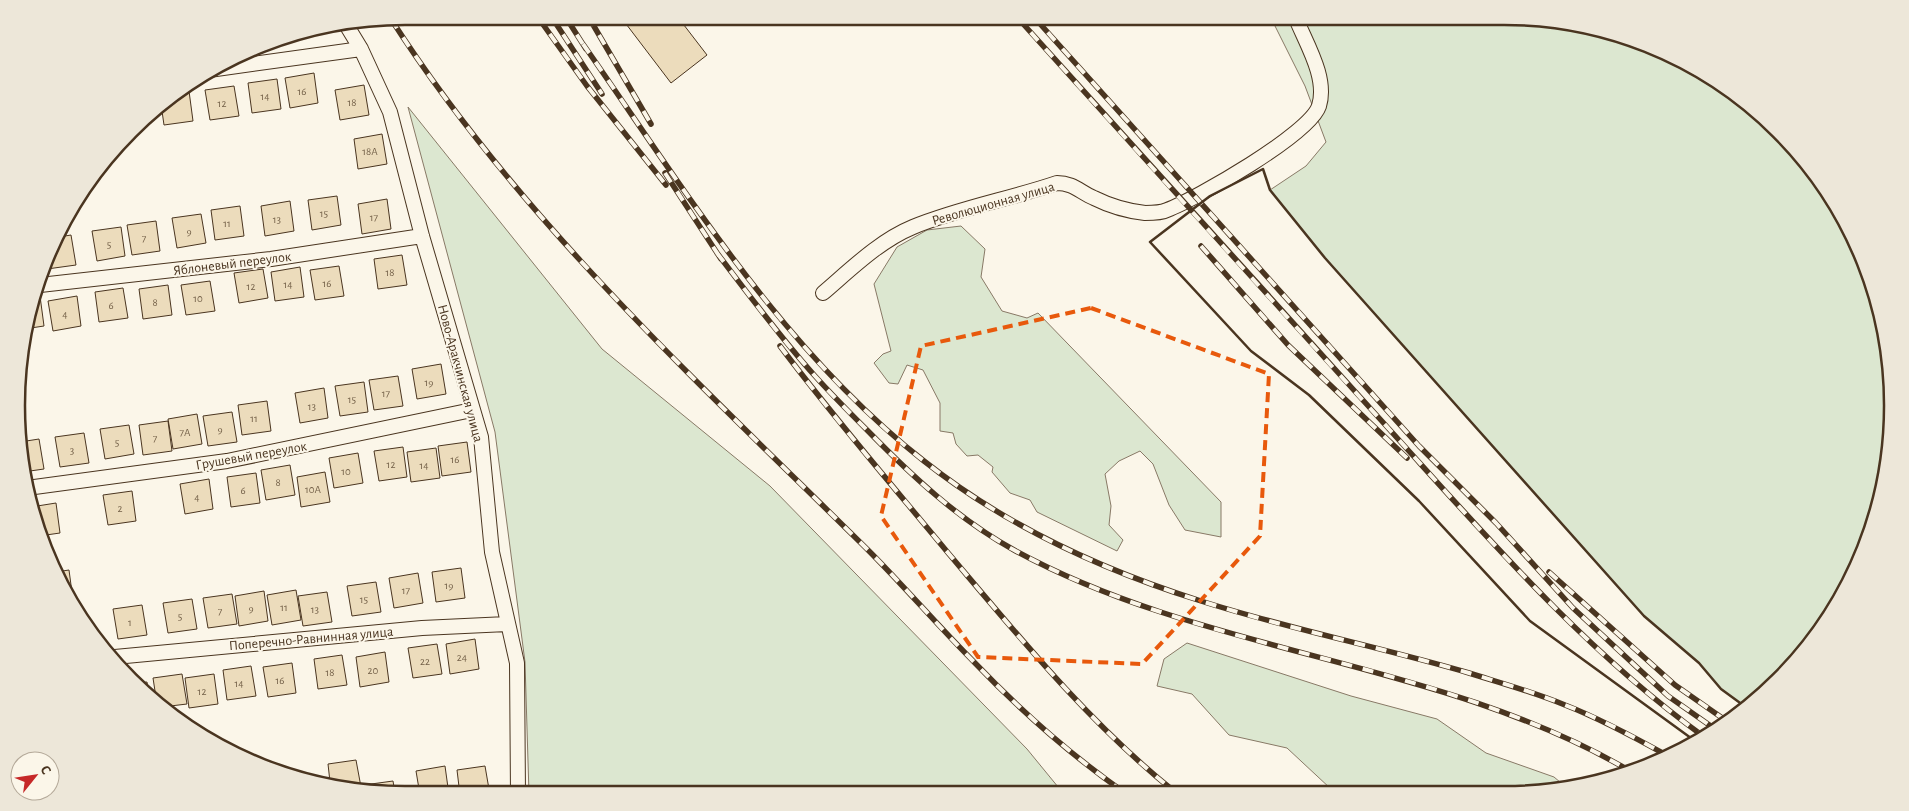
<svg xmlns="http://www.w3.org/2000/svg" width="1909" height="811" font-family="'Alegreya Sans',sans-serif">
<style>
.green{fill:#dce7d0;stroke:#887966}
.building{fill:#ecdcbc;stroke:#4a3520}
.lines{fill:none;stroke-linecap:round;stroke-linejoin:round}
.minor-casing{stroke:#4a3520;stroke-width:16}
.minor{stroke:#fbf6e9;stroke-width:14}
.rail-casing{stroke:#4a3520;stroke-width:5.5}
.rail{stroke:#fbf6e9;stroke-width:4;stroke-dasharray:11;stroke-linecap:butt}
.wall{stroke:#4a3520;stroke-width:2.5}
.marked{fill:none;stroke:#e8590c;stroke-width:4;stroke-dasharray:10 6;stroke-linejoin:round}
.labels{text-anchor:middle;stroke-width:4;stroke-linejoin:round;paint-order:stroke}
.number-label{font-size:11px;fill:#725f47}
.street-label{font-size:14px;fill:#4a3520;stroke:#fbf6e9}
.rim{fill:none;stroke:#4a3520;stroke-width:2.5}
</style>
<rect width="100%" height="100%" fill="#fbf6e9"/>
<!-- green -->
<path class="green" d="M1270,16H1504L1629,37L1698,69L1760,113L1812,169L1853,234L1880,305L1892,380L1889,457L1872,531L1827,622L1747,708L1721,689L1699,663L1644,616L1325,258L1270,190L1306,166L1326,142L1305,86Z
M408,107L602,349L770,486L1027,749L1063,793L529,794L525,662L495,432Z
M961,226L985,249L981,277L1002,311L1027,318L1038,313L1221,502V537L1185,530L1169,505L1153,464L1140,451L1119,461L1105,474L1111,506L1109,525L1123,540L1117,551L1037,512L1030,500L1010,493L992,472L993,467L978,455L967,456L956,444L953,433L940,431V403L923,370L907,365L898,384L889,383L874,363L883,354L891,351L874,284L897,247L927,230Z
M1187,643L1351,696L1437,719L1486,753L1554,777L1567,788L1555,791L1380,792L1331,789L1287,748L1229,735L1192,694L1157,686L1164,659Z"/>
<!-- building -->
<path class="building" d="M620,16H677L707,55L671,83Z
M314,73L318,103L290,108L285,78Z
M277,79L281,109L252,113L248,83Z
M364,85L369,115L340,120L335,90Z
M234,86L239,116L210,120L205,90Z
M189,91L193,121L164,125L161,104L177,93Z
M144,118L146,127L136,129Z
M382,134L387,164L358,169L354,139Z
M337,196L341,225L312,230L308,200Z
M387,199L391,229L362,234L358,204Z
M290,201L294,231L265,236L261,206Z
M240,206L244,236L215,240L211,210Z
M201,214L206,243L177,248L172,218Z
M156,221L160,251L132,255L127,225Z
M121,227L125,256L97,261L92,231Z
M71,235L76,265L47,269L59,237Z
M402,255L407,285L378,289L374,259Z
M339,266L344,296L315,300L310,270Z
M300,267L304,297L275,301L271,272Z
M263,269L268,298L239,303L234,273Z
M210,281L215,311L186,315L181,285Z
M168,285L172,315L143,319L139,289Z
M123,288L128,318L99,322L95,292Z
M36,296H40L44,326L24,329Z
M77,296L81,326L53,331L48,301Z
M441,364L446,394L417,399L412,369Z
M398,376L403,406L374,410L369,380Z
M364,382L368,412L340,416L335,386Z
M324,388L328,418L300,423L295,393Z
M267,401L271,431L242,435L238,405Z
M232,412L237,442L208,446L203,416Z
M197,414L202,444L173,449L168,419Z
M168,421L172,451L143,455L139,425Z
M129,425L134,454L105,459L100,429Z
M84,433L89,463L60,467L55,437Z
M39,439L44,469L23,472L20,457V442Z
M467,442L471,472L442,476L438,446Z
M403,447L407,477L379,481L374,451Z
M436,448L440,478L411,482L407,452Z
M358,453L363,483L334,488L329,458Z
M290,465L295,495L266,500L261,470Z
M325,472L330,502L301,507L297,477Z
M256,473L260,503L231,507L227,477Z
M209,479L213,509L185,514L180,484Z
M132,491L136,521L108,525L103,495Z
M56,503L60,533L39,536L31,507Z
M461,568L465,598L436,602L432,572Z
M69,570L73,600L69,601L56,572Z
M418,573L423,603L394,608L389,578Z
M376,582L381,612L352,616L347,586Z
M296,590L301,620L272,625L267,595Z
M264,591L268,621L239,626L235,596Z
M327,592L332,622L303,626L298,596Z
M232,594L237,624L208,628L203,598Z
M192,599L197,629L168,633L163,603Z
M142,605L147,635L118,639L113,609Z
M475,639L479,669L450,674L446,644Z
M437,644L442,674L413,678L408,648Z
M385,652L389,682L360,687L356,657Z
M342,655L347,685L318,689L314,659Z
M292,663L296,693L268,697L263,667Z
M251,666L256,696L227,700L223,670Z
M182,674L187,704L162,707L157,704L153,678Z
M214,674L218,704L189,708L185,678Z
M147,682L149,699L137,683Z
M356,760L361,787L330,782L328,764Z
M445,766L449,795H420L416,771Z
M485,766L490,795H460L457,770Z
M393,781L395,793L365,788L364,785Z"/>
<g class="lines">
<defs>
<path id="minor" d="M347,26L361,49L390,112L422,236L481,437L492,552L517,663L518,794
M209,70L361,49
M40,285L271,259L422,236
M823,293C850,270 879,241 913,227C959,208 1010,199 1057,183C1073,183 1080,192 1094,198C1110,206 1127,211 1145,213C1152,213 1161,213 1167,210C1196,199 1310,134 1319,106C1328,77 1305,42 1295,16
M27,488L227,461L472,410
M115,657L422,628L507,624"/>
</defs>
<!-- minor casing -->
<use href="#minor" class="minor-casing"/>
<!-- minor -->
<use href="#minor" class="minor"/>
<defs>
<path id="rail" d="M537,16L587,86L666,185
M551,16L602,94
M565,16L586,49
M588,16L651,124
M1016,16C1140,154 1264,292 1389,429C1487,537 1584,650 1703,736
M1033,16L1419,446L1496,523L1573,608L1668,696L1715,729
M391,19C519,219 699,383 868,550C904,586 938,626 975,663C1020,710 1071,755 1125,793
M583,44C685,190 782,350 924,461C1006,526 1102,570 1201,601C1289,629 1380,647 1469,673C1501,683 1534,692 1565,705C1601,719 1634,737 1668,756
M665,173L721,259
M1201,246L1288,345L1407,458
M717,253C749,295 780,337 815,376C832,395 850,413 868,431C912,476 958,519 1014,550C1208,656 1439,659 1630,771
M780,346C834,418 892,485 949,554C1020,638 1090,724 1175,792
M1549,572L1675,685L1728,722"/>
</defs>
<!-- rail casing -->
<use href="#rail" class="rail-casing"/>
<!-- rail -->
<use href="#rail" class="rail"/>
<!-- wall -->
<path class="wall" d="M1695,741L1530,621L1419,501L1309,395L1251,351L1150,242L1210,196L1263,169L1270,190L1325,258L1644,616L1699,663L1721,689L1747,708"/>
</g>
<!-- marked area -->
<path class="marked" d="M1091,308L1269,374L1260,536L1142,664L978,657L881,516L921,346Z"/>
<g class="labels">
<!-- number labels -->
<g class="number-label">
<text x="302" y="95">16</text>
<text x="265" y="100">14</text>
<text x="352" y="106">18</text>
<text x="222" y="107">12</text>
<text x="370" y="155">18А</text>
<text x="324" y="217">15</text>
<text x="374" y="221">17</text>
<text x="277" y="223">13</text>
<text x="227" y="227">11</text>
<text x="189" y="235">9</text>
<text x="144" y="242">7</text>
<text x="109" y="248">5</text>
<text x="390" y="276">18</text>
<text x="327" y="287">16</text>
<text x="288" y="288">14</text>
<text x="251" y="290">12</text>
<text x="198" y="302">10</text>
<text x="155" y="306">8</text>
<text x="111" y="309">6</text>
<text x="65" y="318">4</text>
<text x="429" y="386">19</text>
<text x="386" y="397">17</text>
<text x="352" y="403">15</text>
<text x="312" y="410">13</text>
<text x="254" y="422">11</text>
<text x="220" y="433">9</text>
<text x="185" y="436">7А</text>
<text x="155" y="442">7</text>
<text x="117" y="446">5</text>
<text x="72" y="454">3</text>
<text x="455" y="463">16</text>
<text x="391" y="468">12</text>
<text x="424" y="469">14</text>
<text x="346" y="475">10</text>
<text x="278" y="486">8</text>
<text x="313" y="493">10А</text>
<text x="243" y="494">6</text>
<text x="197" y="501">4</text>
<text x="120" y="512">2</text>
<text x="449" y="589">19</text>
<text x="406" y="594">17</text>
<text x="364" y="603">15</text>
<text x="284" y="611">11</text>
<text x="251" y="612">9</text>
<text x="315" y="613">13</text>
<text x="220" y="615">7</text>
<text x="180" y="620">5</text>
<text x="130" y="626">1</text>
<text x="462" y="661">24</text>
<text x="425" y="665">22</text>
<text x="373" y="674">20</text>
<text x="330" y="676">18</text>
<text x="280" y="684">16</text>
<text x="239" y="687">14</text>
<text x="202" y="695">12</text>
</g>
<!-- street labels -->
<g class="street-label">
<text transform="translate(993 203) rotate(-16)" y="5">Революционная улица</text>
<text transform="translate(232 263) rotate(-7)" y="5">Яблоневый переулок</text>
<text transform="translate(461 373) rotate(75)" y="5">Ново-Аракчинская улица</text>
<text transform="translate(251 455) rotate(-10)" y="5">Грушевый переулок</text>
<text transform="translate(311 638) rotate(-5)" y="5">Поперечно-Равнинная улица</text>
</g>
</g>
<!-- crop -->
<path d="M0 0H1909V811H0ZM405 25H1504A380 380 0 0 1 1884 405V406A380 380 0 0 1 1504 786H405A380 380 0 0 1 25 406V405A380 380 0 0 1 405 25Z" fill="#ede7d9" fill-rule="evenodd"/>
<path class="rim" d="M405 25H1504A380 380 0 0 1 1884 405V406A380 380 0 0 1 1504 786H405A380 380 0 0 1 25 406V405A380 380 0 0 1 405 25Z"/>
<!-- north arrow -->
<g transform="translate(35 776) rotate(60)"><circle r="24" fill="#fbf6e9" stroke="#b4a999"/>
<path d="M0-4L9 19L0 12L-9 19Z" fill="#c62828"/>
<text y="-8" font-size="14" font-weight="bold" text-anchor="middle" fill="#4a3520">С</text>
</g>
</svg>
